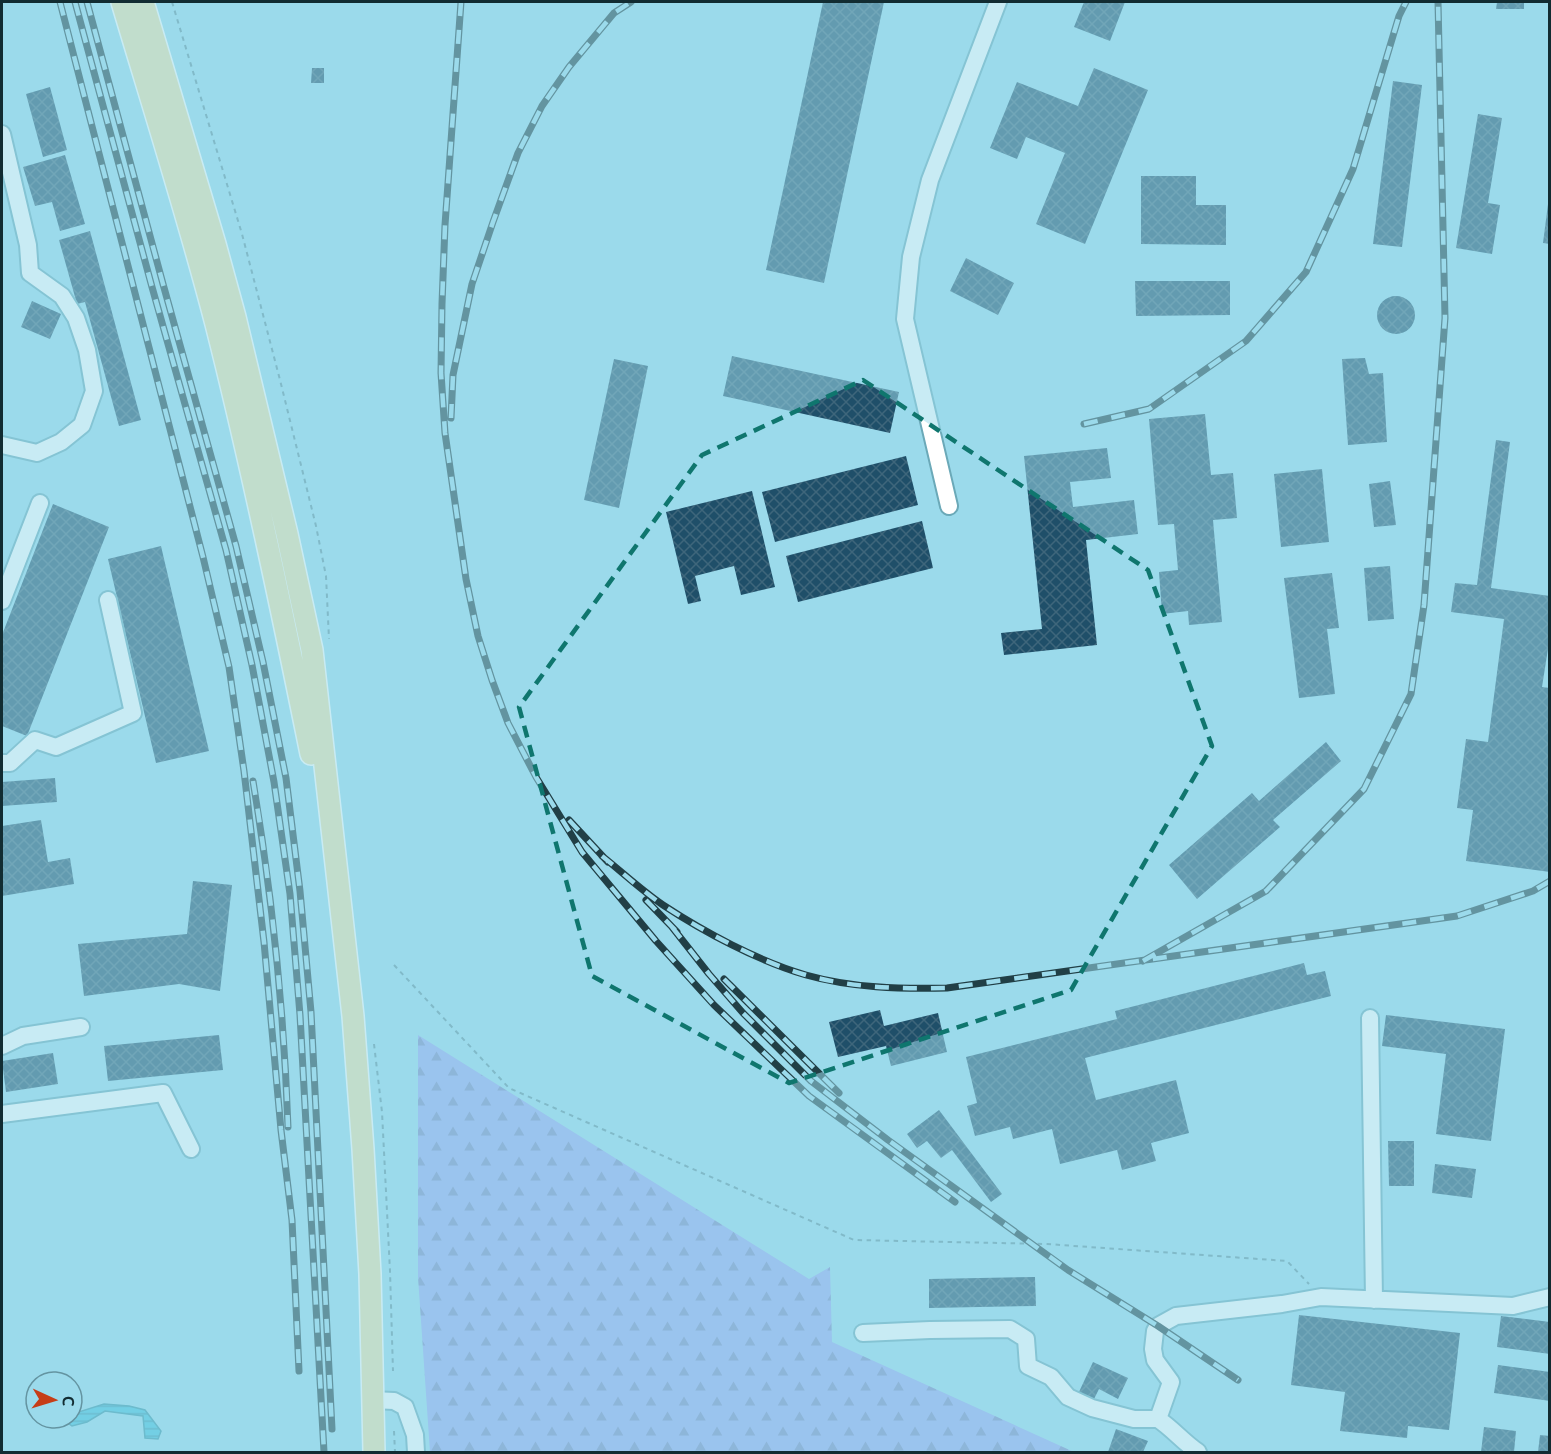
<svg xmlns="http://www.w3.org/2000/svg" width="1551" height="1454" font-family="Ubuntu,sans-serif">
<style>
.forest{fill:url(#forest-firs)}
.water{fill:url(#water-rules);stroke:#3594a8;stroke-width:1.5}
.building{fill:url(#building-cross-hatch)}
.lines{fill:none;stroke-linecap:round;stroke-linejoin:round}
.minor-casing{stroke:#6ba9b8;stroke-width:20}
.major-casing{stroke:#fff;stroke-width:24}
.path{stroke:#63929f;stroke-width:2;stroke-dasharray:4.5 4.5;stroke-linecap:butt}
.minor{stroke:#fff;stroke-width:16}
.major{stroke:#f0e1a6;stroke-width:21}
.rail-casing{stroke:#213f46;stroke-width:7}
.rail{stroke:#9bdaeb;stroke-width:4.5;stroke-dasharray:14;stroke-linecap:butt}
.marked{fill:none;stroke:#0f766e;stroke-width:4.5;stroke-dasharray:12 8;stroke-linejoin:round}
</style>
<defs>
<pattern id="forest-firs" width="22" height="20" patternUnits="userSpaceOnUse" patternTransform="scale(1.5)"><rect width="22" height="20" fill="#9aa8f1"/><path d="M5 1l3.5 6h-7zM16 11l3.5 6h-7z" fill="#7c89c4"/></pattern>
<pattern id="water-rules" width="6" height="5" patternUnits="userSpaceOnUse" patternTransform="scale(1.5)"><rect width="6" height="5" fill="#44c0db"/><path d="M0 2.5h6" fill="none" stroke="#379cb2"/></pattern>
<pattern id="building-cross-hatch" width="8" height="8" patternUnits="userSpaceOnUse" patternTransform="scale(1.5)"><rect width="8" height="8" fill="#1f4f69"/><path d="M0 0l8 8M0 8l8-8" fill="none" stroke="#3e667b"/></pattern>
</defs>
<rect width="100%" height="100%" fill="#9bdaeb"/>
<!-- forest -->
<path class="forest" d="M418,1035L809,1279L830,1267L832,1342L1074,1452H430L418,1277Z"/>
<!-- water -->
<path class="water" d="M72,1403L79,1412L104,1404L129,1406L145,1410L161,1431L158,1439L145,1438L143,1416L105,1411L87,1422L72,1426L61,1418H72Z"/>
<!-- building -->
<path class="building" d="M823,2H884L824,283L766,270Z
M1084,2H1125L1110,41L1074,27Z
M1497,2H1524V9H1496Z
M312,68H324V83H311Z
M1094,68L1148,90L1085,244L1036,224L1065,153L1026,137L1017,159L990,148L1017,82L1078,106Z
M1393,81L1422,85L1402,247L1373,244Z
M50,87L67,150L43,157L26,94Z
M1478,114L1502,118L1488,203L1500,205L1492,254L1456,248Z
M65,155L85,224L60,231L52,202L35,206L23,167Z
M1141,176H1196V205H1226V245L1141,244Z
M1548,204H1550V244L1543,243Z
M90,231L141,420L119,426L85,302L77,304L59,240Z
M966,258L1014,283L998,315L950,291Z
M1135,281H1230V315L1136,316Z
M1377 315a19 19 0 1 1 38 0a19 19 0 1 1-38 0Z
M32,301L61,314L50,339L21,327Z
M732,356L899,392L890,433L723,396Z
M1365,358L1369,374L1383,373L1387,442L1348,445L1342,359Z
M614,359L648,366L619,508L584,500Z
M1205,414L1211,475L1233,473L1237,518L1213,520L1222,622L1189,625L1188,611L1162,614L1159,572L1178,570L1174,524L1158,525L1149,419Z
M1496,440L1510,442L1491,588L1550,596V636L1542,687L1550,688V872L1466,861L1473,810L1457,808L1466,739L1488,742L1504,619L1451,612L1455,583L1477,585Z
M1107,448L1111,478L1070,482L1073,507L1134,500L1138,534L1086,540L1097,645L1004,655L1001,633L1042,629L1024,456Z
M906,456L918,505L775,542L762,492Z
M1322,469L1329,542L1281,547L1274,474Z
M1390,481L1396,525L1374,527L1369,484Z
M752,491L775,587L741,595L734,566L695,576L701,601L688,604L666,512Z
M53,504L109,527L27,736L2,726V635Z
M922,521L933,568L798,602L786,556Z
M161,546L209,751L156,763L108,559Z
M1390,566L1394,619L1368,621L1364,568Z
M1332,573L1339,628L1327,629L1335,694L1299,698L1284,578Z
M1326,742L1341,761L1273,820L1280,827L1197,899L1169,865L1252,793L1259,801Z
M55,778L57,802L2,806V782Z
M41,820L48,862L70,858L74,884L2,896V826Z
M193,881L232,885L220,991L179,984L84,996L78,944L187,934Z
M1304,963L1307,975L1325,971L1331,996L1085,1058L1096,1100L1176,1080L1189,1133L1151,1143L1156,1161L1122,1170L1117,1150L1060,1164L1052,1129L1013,1139L1010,1127L975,1136L967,1106L977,1103L966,1057L1117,1019L1115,1011Z
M880,1010L884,1026L938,1013L947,1052L891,1066L886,1046L838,1057L829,1022Z
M1386,1015L1505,1029L1491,1141L1436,1134L1446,1054L1382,1046Z
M219,1035L223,1070L108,1081L104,1046Z
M53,1053L58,1084L6,1092L2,1061Z
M939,1110L1002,1194L991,1202L952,1150L941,1158L927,1141L917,1148L907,1134Z
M1388,1141H1414V1186H1389Z
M1435,1164L1476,1169L1472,1198L1432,1193Z
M1035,1277L1036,1306L929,1308V1279Z
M1299,1315L1460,1333L1449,1430L1408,1426L1407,1438L1340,1431L1345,1392L1291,1385Z
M1501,1316L1550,1322V1354L1497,1347Z
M1093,1362L1128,1378L1118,1399L1099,1389L1093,1401L1078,1394Z
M1498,1365L1550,1372V1401L1494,1393Z
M1484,1427L1516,1431L1514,1452H1481Z
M1116,1429L1148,1441L1143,1452H1108Z
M1540,1435L1550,1436V1452H1538Z"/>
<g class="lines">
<defs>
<path id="minor" d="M2,134L28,245L30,273L62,296L76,318L87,350L94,391L82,425L61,442L37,453L2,445
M949,506L905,319L911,257L930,180L998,2
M2,601L40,503
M2,763H10L35,740L56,747L133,713L108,600
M1370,1018L1374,1300
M2,1046L23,1036L81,1027
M2,1114L163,1093L191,1149
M863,1333L930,1330L1010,1329L1026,1339L1028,1366L1051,1377L1068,1397L1092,1408L1134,1419H1158L1171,1382L1155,1360L1153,1349L1155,1331L1158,1326L1176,1316L1282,1304L1321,1297L1513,1306L1550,1297
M372,1400L394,1401L405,1407L415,1435L416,1452
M1158,1419C1173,1429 1183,1442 1198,1452"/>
<path id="major" d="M122,2C154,109 188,216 216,324C252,466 282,610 311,754
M143,2L215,244L235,317L287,534L312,650L353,1016L363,1149L370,1274L374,1452"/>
</defs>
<!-- minor casing -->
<use href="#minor" class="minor-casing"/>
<!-- major casing -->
<use href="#major" class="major-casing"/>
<!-- path -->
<path class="path" d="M172,2L242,234L280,380L316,526L326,576L329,639
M394,965L509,1088L854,1240L1047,1244L1287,1261L1309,1284
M374,1044L382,1112L390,1271L393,1371
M394,1431L395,1452"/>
<!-- minor -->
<use href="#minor" class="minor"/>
<!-- major -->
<use href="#major" class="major"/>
<defs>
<path id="rail" d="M60,2L203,557L229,667L244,771L264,942L281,1130L292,1220L299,1371
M75,2L152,287L226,550L252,665L274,782L290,894L300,1015L324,1452
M87,2L163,284L236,546L263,662L286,778L300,891L311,1012L332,1429
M461,2L445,225L442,304L441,373L445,433L466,579L478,636L492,680L508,723L536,777L582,852L656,941L714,1005L809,1096L955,1202
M451,418L453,375L472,284L493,222L518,153L542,106L569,67L614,13L631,2
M1084,424L1149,409L1246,341L1306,272L1353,169L1399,16L1406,2
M253,781C272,895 284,1011 288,1127
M569,820L608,862
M602,856C622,872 641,890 663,905C704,932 758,961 806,975C852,988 900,989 947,988L1457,916L1533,891L1550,881
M646,900L677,932
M672,927L709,974L743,1013L811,1081L888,1140L1068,1270L1158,1326L1238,1380
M1143,961L1266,891L1364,789L1411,694L1424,605L1445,318L1438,2
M724,979L839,1093"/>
</defs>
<!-- rail casing -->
<use href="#rail" class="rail-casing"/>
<!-- rail -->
<use href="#rail" class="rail"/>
</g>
<!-- marked area -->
<path d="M0 0H1551V1454H0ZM863,380L1148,570L1212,746L1071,990L789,1083L592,976L519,707L702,455Z" fill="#9bdaeb" fill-opacity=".55" fill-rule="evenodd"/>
<path class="marked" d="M863,380L1148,570L1212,746L1071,990L789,1083L592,976L519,707L702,455Z"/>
<!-- border -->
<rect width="1551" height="1454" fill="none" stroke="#122c32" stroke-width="6"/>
<!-- north arrow -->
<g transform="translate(54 1400) rotate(94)"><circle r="28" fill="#9bdaeb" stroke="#6494a1" stroke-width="1.5"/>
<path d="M0-4.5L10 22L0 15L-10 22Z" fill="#c63d17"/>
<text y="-9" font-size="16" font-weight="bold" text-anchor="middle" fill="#122c32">С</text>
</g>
</svg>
